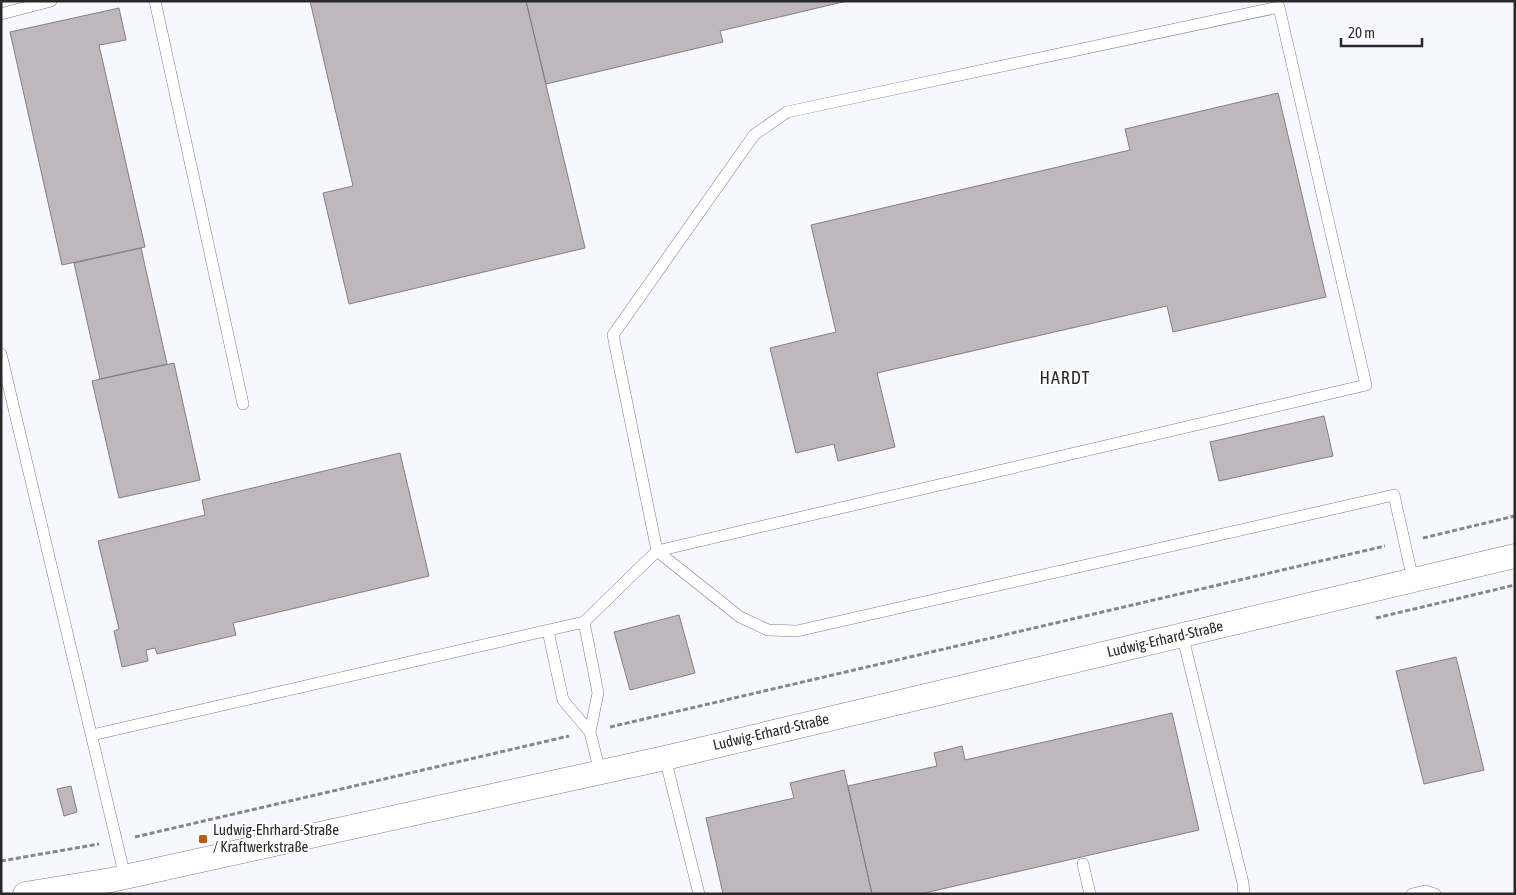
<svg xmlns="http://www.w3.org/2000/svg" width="1516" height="895" font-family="'Asap Condensed',sans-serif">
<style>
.building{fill:#beb7bc;stroke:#857f83}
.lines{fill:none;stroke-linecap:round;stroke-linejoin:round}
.lane-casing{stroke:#7e7f86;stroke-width:12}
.street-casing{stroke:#7e7f86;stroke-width:25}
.path{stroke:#86878c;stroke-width:3;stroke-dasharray:5 2.5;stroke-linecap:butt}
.lane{stroke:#fff;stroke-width:11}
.street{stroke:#fff;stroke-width:24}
.poi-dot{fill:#ba5b14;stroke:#fff;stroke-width:2}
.labels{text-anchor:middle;stroke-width:4;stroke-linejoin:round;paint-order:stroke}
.street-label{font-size:15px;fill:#29292c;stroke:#fff}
.poi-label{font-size:15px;fill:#29292c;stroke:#fff;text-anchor:start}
.quarter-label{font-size:18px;letter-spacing:1px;fill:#29292c;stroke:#fff}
</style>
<rect width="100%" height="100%" fill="#f6f7ff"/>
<!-- building -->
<path class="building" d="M310,1H526L585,248L349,304L323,193L353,186Z
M526,1H847L720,31L723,42L546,84Z
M119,8L126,40L99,45L145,247L62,265L10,32Z
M1278,93L1326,297L1173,332L1167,306L877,373L895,447L838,461L834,444L796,453L770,348L836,332L811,225L1130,150L1125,129Z
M141,248L167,364L100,379L74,263Z
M174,363L200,480L119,498L92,381Z
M1324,416L1333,456L1219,481L1210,442Z
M400,453L429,576L233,623L236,635L157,654L155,648L146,650L148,661L122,667L114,631L119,629L98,541L205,515L202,500Z
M679,615L695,673L630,690L614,632Z
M1456,657L1484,770L1424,784L1396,671Z
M1172,713L1199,830L920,894H872L848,786L937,766L934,753L962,746L965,760Z
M844,770L872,894H723L706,818L794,798L790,783Z
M71,786L77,812L64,816L57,789Z"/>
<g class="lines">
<defs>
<path id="lane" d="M155,1L243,404
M1,14L51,1
M1,354L125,877
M657,551L740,617L768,630L797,631L1394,495L1413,580
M584,622L598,693L590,732L600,772
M548,631L563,700L590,732
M1182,634L1243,883L1244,894
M92,735L584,622L657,551L613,335L754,135L787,112L1279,7L1366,385L657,551
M665,758L699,894
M1083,864L1090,894
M1412,894L1425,891L1435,894"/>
<path id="street" d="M25,894L111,880L665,758L1515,556"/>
</defs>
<!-- lane casing -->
<use href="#lane" class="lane-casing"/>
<!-- street casing -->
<use href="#street" class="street-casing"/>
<!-- path -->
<path class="path" d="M1423,538L1515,516
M1376,618L1515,585
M610,727L1385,546
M135,837L569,736
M1,861L99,844"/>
<!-- lane -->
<use href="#lane" class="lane"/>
<!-- street -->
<use href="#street" class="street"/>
</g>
<!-- markers -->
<rect class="poi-dot" x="198" y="834" width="10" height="10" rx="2.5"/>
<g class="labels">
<!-- street labels -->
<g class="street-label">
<text transform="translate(1165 639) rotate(-13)" y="5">Ludwig-Erhard-Straße</text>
<text transform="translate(771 732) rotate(-13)" y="5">Ludwig-Erhard-Straße</text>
</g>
<!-- poi labels -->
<g class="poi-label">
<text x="213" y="835">Ludwig-Ehrhard-Straße<tspan x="213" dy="17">/ Kraftwerkstraße</tspan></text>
</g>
<!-- quarter labels -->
<g class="quarter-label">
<text x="1065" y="384">HARDT</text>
</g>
</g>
<!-- border -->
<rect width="1516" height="895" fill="none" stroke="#29292c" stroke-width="5"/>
<!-- scale -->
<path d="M1341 38v8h81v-8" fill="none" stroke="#29292c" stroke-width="2.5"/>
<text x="1348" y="38" font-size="15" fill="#29292c" stroke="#ffffff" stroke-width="4" paint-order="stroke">20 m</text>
</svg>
